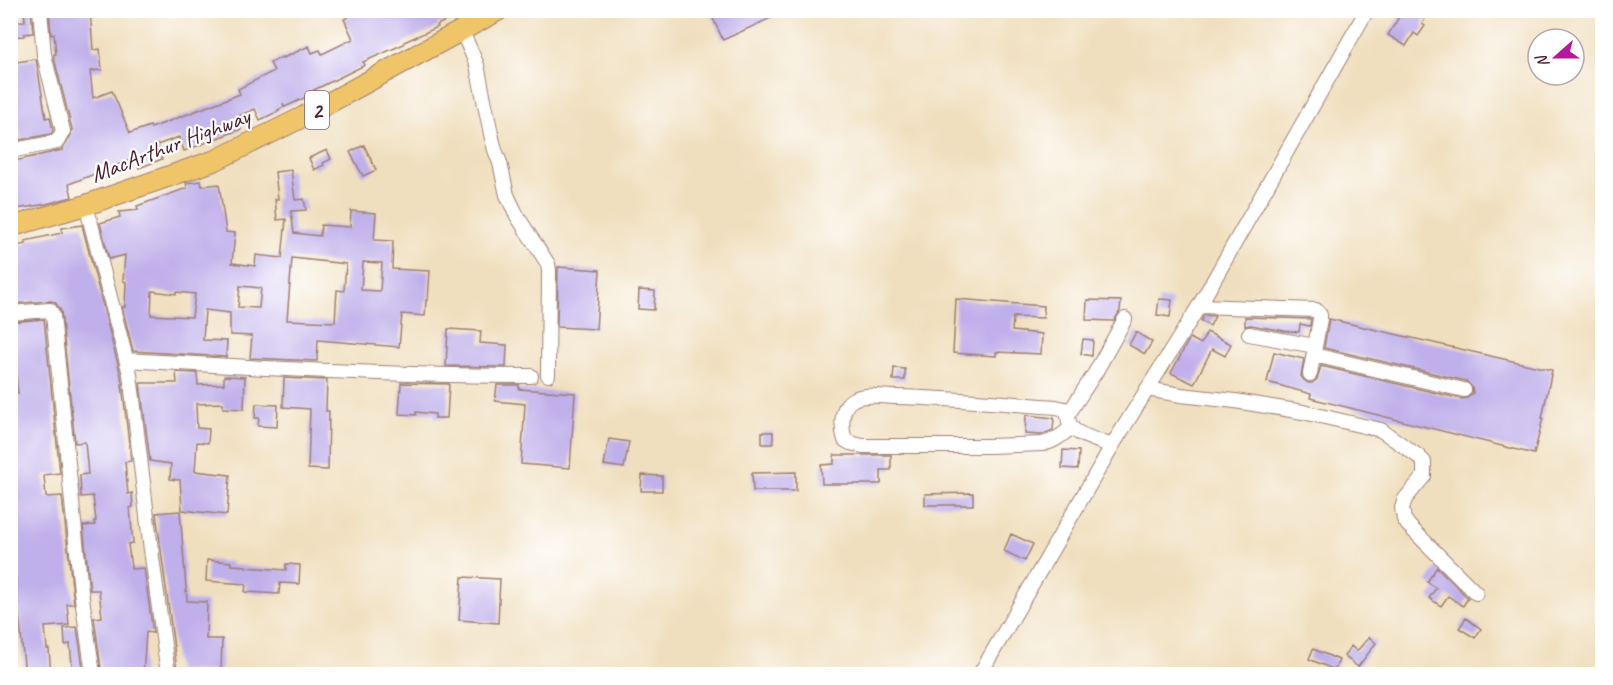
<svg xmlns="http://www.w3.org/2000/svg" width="1613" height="685" font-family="Caveat,sans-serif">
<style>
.building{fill:#bfafea;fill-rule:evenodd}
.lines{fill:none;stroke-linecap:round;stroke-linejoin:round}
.minor-casing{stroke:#9d7f74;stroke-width:16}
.highway-casing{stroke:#9d7f74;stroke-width:22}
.minor{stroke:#fff;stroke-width:14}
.highway{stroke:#f0c469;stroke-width:20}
.labels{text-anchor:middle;stroke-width:4.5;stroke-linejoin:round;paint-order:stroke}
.shield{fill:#fff;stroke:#80626b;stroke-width:1.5}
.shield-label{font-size:22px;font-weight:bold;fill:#4a1f2b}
.street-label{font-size:24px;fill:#4a1f2b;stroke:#fff}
</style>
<rect width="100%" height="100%" fill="#fff"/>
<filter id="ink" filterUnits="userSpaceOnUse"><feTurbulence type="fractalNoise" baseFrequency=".0167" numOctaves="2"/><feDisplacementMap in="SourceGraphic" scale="12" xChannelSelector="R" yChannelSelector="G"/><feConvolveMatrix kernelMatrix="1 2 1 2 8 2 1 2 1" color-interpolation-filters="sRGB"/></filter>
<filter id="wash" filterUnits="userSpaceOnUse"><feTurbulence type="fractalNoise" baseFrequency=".008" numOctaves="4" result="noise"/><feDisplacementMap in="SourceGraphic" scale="24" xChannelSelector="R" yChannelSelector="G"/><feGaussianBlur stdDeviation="1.35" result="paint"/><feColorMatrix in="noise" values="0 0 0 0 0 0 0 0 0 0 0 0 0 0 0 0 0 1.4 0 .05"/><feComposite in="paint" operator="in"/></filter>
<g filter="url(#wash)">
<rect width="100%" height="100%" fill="#f0dfbe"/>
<g id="blocks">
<!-- building -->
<path class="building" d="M24,10H31L33,33L24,34V36L10,37V22L25,21Z
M49,10H90L93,50L100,49L102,70L90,71L93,98L112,91L130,133L150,126L151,128L240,94L238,89L274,71L270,63L282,57L283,58L309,46L312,53L320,50L322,54L353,39L344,19L362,10H467L437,25L438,27L404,42V44L363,62L365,65L314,90L315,93L285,107L283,103L284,107L278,110L279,111L260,120L255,109L236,117L241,129L184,151L179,137L157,145L162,159L139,168L135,158L69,184L72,197L46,204L10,210V162L62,150L71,135L72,129L54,58V54H56L54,34L51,35Z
M709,10H788L723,40Z
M1387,10H1430L1422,24L1425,26L1418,36L1414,33L1406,46L1388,35L1399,17Z
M36,59L46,118L50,117L53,130L51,134L20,140L18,125L10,126V63Z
M364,145L376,170L363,176L350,152Z
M327,150L331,159L323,163L324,165L314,170L309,158Z
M291,170L295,200L304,199L306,210L291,211L294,233L320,236L321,225L350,227L351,211L376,213L374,240L393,241L392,269L430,271L428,300H426L425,316L402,314L399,347L318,340L317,361L250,358L252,336L230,335V313L205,310L203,340L227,341L226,357L133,351L122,307H125L126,282L123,281L125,255L109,259L100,223L120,217L119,212L138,210L137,206L187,188L186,183L201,181L202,186L219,184L226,232L235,233L232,263L255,266L256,255L282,258L286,219L277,220L275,199H278L275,172ZM292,258L346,264L344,291L337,290L335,322L287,320ZM363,262L382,263L380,291L361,290ZM240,286L261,288L259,308L238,307ZM152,291L176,294V292L195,294L192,317L151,315Z
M82,225L121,376L131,461L125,462L128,494L132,493L133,507L130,508L133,543L128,544L131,567V569L144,568L153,633L146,632L143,675H102L94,618L102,617L99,590H90L83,526L95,525L94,521H96L93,496L81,497L80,475L88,474L85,442L75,443L61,311L55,302L50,301L10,304V247L26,244L25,241L62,233V228Z
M558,267L600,270L596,329L557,327Z
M639,290L655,291L654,310L638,309Z
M956,299L1044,306L1043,318L1013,317L1012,331L1042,334L1041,354L996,352V356L953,353Z
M1159,299L1172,300L1170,317L1157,315Z
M1087,300L1121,301L1120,311L1114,321L1086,320Z
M1204,315L1215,316L1210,326L1201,321Z
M1245,317L1311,319L1310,326L1300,324L1299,332L1285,331L1251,325L1245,326Z
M44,319L60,473L44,475L46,497L62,496L74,604H67L69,625L45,627L47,649H49L51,675H25L15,573H10V497L15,496L13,476H11L10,470V394L18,393L16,374L10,375V322Z
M1329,319L1552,370L1542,418H1543L1534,454L1310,398L1311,394L1267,382L1274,352L1304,359L1301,376L1304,380L1308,383H1312L1317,379L1321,366L1462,399L1467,398L1473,393L1472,387L1466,381L1324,348Z
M448,329L481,331L480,343L507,345L506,367L446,366Z
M1136,332L1152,342L1145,354L1129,345Z
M1207,332L1231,344L1225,356L1212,349L1194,384L1171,373L1190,338L1201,344Z
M1083,339L1093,340L1092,356L1081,354Z
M894,368L905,369V380H893Z
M176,372L197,373L198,385L224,384V376L245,377L244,409L223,408V403L196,404L197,428L209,429L208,443L197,442L195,471L230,475L227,515L182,510L180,480L170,479L171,464L150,461L140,383H177Z
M284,378L327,380L326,411H329L328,470L308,469L310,409L283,407Z
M401,383L449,384L447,418H435V414L416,412V415L399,414Z
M497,385H519V389L575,393L570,468L521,464L525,404L495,401Z
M256,404L278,405L277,427L258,426L259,418H255Z
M1026,415L1054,418L1053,430L1041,435L1025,434Z
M762,432H773V444H762Z
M609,439L629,442L624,468L604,465Z
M1063,450L1079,451L1078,469L1062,468Z
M834,455H891V470H881V484H822L821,465L834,464Z
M796,472V491H753L752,473Z
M642,475L662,476V491H641Z
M973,493V505H925V494Z
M180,511L187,601L207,602L206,639H222L221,672L177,670L156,513Z
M1011,534L1033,544L1025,561L1004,551Z
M207,560L231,562V565L246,566V567L286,570V564L300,565L299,584L280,583L279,594L245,592L246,584L206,581Z
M1437,567L1468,598L1463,606L1448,596L1441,606L1429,598L1436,588L1427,582Z
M462,577L500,579L498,623L459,620Z
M1466,618L1481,629L1475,638L1459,628Z
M77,627L84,675H73L70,644L65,645L64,628Z
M1369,637L1376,643L1358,667L1344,656L1351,646L1357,651Z
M1313,649L1339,660L1335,670L1309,659Z"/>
</g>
</g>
<g filter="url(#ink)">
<use href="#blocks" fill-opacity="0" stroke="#9d7f74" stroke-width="1.5"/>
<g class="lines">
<defs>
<path id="minor" d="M462,31L477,65L491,134L495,150L500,163L507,195L517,216L548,264L549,271L548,375
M10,151L57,142L63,131L44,55L40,10
M86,205L130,374L151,550L168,674
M1199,306L1316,310L1320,315V319L1310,374
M10,313L50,310L53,315L81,591L93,674
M1249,334L1315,346
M1314,355L1464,390
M127,360C261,368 396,376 531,376
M1147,389L1181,395L1235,401L1303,412L1381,430L1418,456L1424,462V476L1405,499L1402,508L1404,519L1408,525L1476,593
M1069,413L1095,373L1125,319
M1072,427C1062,435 1054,442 1042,444L989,446H863L850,443L845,440C841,428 840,405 854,399C866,393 883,397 895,397C949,398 1002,403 1056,407L1065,409C1070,415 1067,421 1071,427C1077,435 1102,442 1112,446
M980,674L1112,446L1199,306L1367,10"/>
<path id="highway" d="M10,227L86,205L216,160L303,117L499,10"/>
</defs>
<!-- minor casing -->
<use href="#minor" class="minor-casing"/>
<!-- highway casing -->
<use href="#highway" class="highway-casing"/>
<!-- minor -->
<use href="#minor" class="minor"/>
<!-- highway -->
<use href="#highway" class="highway"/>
</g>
</g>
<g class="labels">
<!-- shield labels -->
<rect class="shield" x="305" y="91" width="24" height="38" rx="4.5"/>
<g class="shield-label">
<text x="317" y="118">2</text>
</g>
<!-- street labels -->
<g class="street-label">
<text transform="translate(170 145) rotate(-21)" y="8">MacArthur Highway</text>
</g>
</g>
<!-- margin -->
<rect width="1613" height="685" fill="none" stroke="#fff" stroke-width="36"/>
<!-- north arrow -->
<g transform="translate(1556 57) rotate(249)"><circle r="28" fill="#ffffff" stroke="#b7a5aa" stroke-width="1.5"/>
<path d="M0-4.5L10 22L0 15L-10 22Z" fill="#b5179e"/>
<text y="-9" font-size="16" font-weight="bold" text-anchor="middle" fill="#4a1f2b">N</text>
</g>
</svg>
